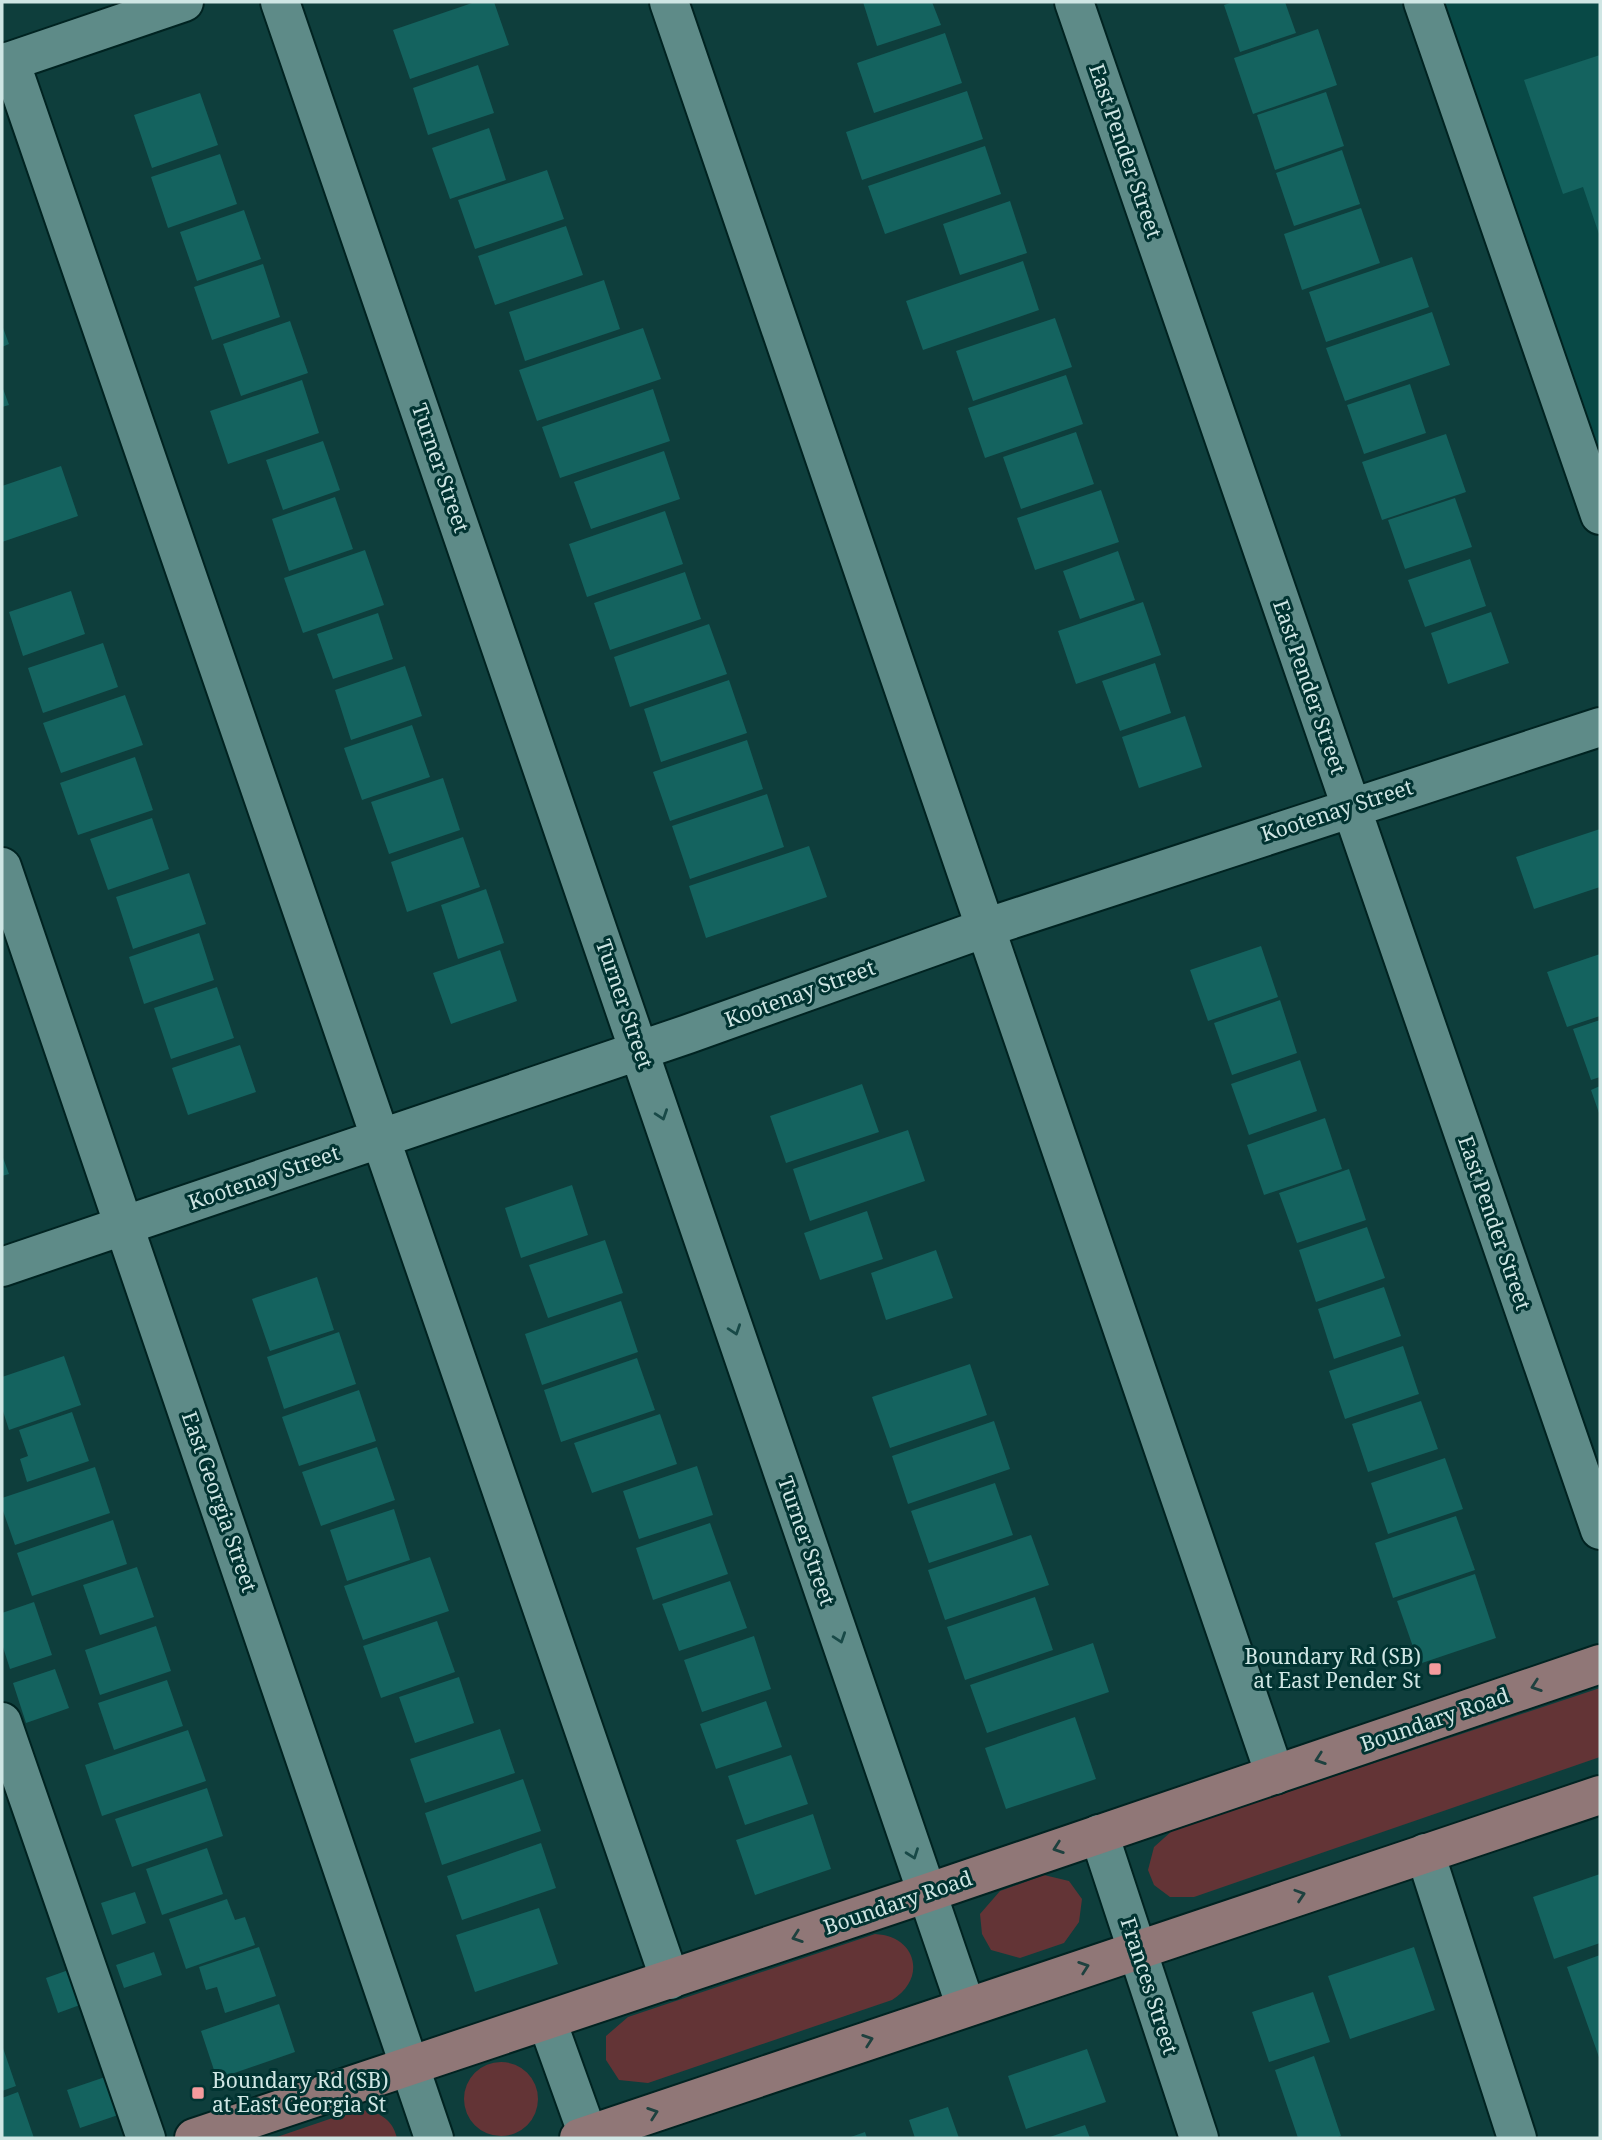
<svg xmlns="http://www.w3.org/2000/svg" width="1602" height="2140" font-family="'Noto Serif',serif">
<style>
.built{fill:#084946}
.green{fill:#633436}
.building{fill:#14635f}
.lines{fill:none;stroke-linecap:round;stroke-linejoin:round}
.minor-casing{stroke:#002321;stroke-width:42}
.major-casing{stroke:#002321;stroke-width:42}
.minor{stroke:#5e8b88;stroke-width:38}
.major{stroke:#907777;stroke-width:38}
.oneway{stroke:#184947}
.oneway2{stroke:#1e413f}
.poi-dot{fill:#f59b9d;stroke:#013331;stroke-width:2.5}
.labels{text-anchor:middle;stroke-width:6;stroke-linejoin:round;paint-order:stroke}
.street-label{font-size:21px;fill:#cfe6e4;stroke:#013331}
.poi-label{font-size:21px;fill:#cfe6e4;stroke:#013331;text-anchor:end}
</style>
<rect width="100%" height="100%" fill="#0e3e3c"/>
<!-- built -->
<path class="built" d="M1444,2H1600V460Z"/>
<!-- green -->
<path class="green" d="M1600,1688V1757L1194,1897H1170L1154,1885L1148,1870L1154,1847L1173,1830Z
M1044,1875L1069,1881L1082,1899L1079,1922L1064,1943L1020,1958L991,1950L982,1934L980,1914L1000,1891Z
M875,1934C917,1936 927,1979 892,2000L648,2083L619,2080L606,2060V2036L628,2017Z
M464 2099a37 37 0 1 1 74 0a37 37 0 1 1-74 0Z
M356,2110C376,2110 392,2117 397,2138H274Z"/>
<!-- building -->
<path class="building" d="M475,2H494L509,45L410,79L393,30Z
M863,2H932L941,25L877,46Z
M1233,2H1285L1296,33L1240,52L1224,5Z
M1318,29L1337,85L1253,114L1234,58Z
M945,33L962,83L874,113L857,63Z
M1600,55V237L1583,187L1563,194L1524,80Z
M478,65L494,113L428,135L413,88Z
M967,91L983,139L862,180L846,132Z
M1326,92L1344,146L1275,170L1257,115Z
M200,93L218,145L152,168L134,115Z
M489,128L506,180L450,199L432,148Z
M985,146L1001,194L885,234L868,186Z
M1342,150L1360,204L1294,226L1276,173Z
M220,154L237,204L168,228L151,177Z
M547,170L564,219L475,249L458,200Z
M1010,201L1027,253L960,275L943,224Z
M1361,208L1380,263L1302,290L1284,234Z
M244,210L261,259L197,281L180,232Z
M566,226L583,275L495,305L478,256Z
M1412,257L1429,307L1326,342L1309,292Z
M1023,261L1039,310L923,350L906,301Z
M263,264L280,317L212,340L194,287Z
M604,280L620,329L525,361L509,312Z
M1432,312L1450,365L1345,401L1326,348Z
M1055,318L1072,367L973,401L956,351Z
M290,321L308,373L241,396L223,344Z
M2,325L9,344L2,347Z
M643,328L661,379L537,421L519,370Z
M1066,375L1083,424L985,458L968,408Z
M302,380L319,433L228,464L210,411Z
M1410,384L1426,433L1364,454L1347,405Z
M2,386L9,405L2,407Z
M653,389L670,441L560,478L542,427Z
M1076,432L1094,484L1021,509L1003,457Z
M1446,434L1466,492L1382,520L1362,462Z
M323,441L340,490L283,510L266,460Z
M664,451L680,499L591,529L574,482Z
M61,466L78,516L2,542V486Z
M1101,490L1119,542L1035,570L1017,518Z
M335,497L353,549L289,571L272,519Z
M1455,498L1472,547L1405,569L1388,520Z
M665,511L683,564L587,597L569,544Z
M365,550L384,605L303,633L284,578Z
M1118,551L1135,600L1080,619L1063,571Z
M1470,559L1486,606L1425,627L1408,580Z
M685,572L701,619L610,650L594,603Z
M71,591L85,634L23,656L9,612Z
M1143,602L1161,655L1076,684L1058,631Z
M1491,612L1509,663L1448,684L1431,633Z
M378,613L393,659L333,679L317,634Z
M709,624L727,674L630,707L614,657Z
M103,643L118,687L43,713L28,668Z
M1155,663L1171,713L1120,731L1102,681Z
M405,666L422,716L351,740L335,690Z
M729,680L747,733L661,762L644,709Z
M125,695L143,745L61,773L43,723Z
M1185,716L1202,767L1139,788L1122,737Z
M412,725L430,777L362,800L344,748Z
M747,740L763,789L670,821L653,772Z
M135,757L153,810L78,835L60,783Z
M443,778L460,830L389,854L371,802Z
M767,794L784,847L690,879L672,826Z
M152,818L169,869L108,890L90,839Z
M1600,829V887L1534,909L1516,857Z
M463,837L480,887L407,912L391,862Z
M809,846L827,897L706,938L689,886Z
M189,873L206,924L133,949L116,897Z
M486,889L504,943L458,959L441,905Z
M199,933L214,980L144,1004L129,957Z
M1261,946L1278,997L1208,1021L1190,970Z
M500,950L517,1001L451,1024L433,973Z
M1600,954V1016L1567,1027L1547,972Z
M217,987L234,1038L171,1059L154,1008Z
M1280,1000L1297,1053L1232,1075L1214,1023Z
M1600,1020V1077L1591,1080L1573,1029Z
M240,1045L256,1092L188,1115L172,1068Z
M1300,1060L1317,1111L1249,1135L1231,1084Z
M862,1084L879,1132L786,1163L770,1116Z
M1600,1086V1116L1591,1090Z
M1325,1118L1342,1169L1264,1195L1247,1145Z
M908,1130L925,1181L810,1221L793,1169Z
M2,1155L9,1174L2,1176Z
M1349,1169L1366,1220L1297,1243L1279,1193Z
M572,1185L588,1235L521,1258L505,1208Z
M867,1211L883,1259L820,1280L804,1233Z
M1367,1227L1385,1278L1316,1302L1299,1250Z
M605,1240L623,1293L548,1318L529,1265Z
M936,1250L953,1298L886,1320L871,1273Z
M317,1277L334,1330L270,1351L252,1299Z
M1384,1287L1401,1336L1334,1359L1318,1309Z
M621,1301L638,1352L542,1385L525,1334Z
M339,1332L356,1384L284,1409L267,1357Z
M1403,1346L1419,1394L1345,1419L1329,1371Z
M64,1356L81,1405L9,1430L2,1408V1377Z
M637,1358L655,1410L561,1442L544,1390Z
M970,1364L987,1415L890,1448L872,1397Z
M359,1390L376,1441L299,1466L282,1417Z
M1421,1401L1438,1449L1368,1472L1352,1424Z
M72,1412L89,1461L27,1482L20,1459L28,1456L19,1430Z
M660,1414L677,1464L592,1493L574,1443Z
M994,1421L1010,1469L908,1504L892,1456Z
M377,1447L395,1500L321,1526L302,1472Z
M1445,1458L1463,1509L1388,1534L1371,1483Z
M697,1466L713,1515L639,1539L623,1491Z
M95,1467L110,1513L15,1545L2,1508V1498Z
M995,1483L1013,1535L929,1563L911,1511Z
M394,1509L410,1560L347,1581L330,1530Z
M1456,1516L1475,1570L1393,1598L1375,1543Z
M113,1520L127,1564L32,1596L17,1553Z
M710,1523L728,1574L653,1600L636,1548Z
M1031,1535L1049,1585L945,1620L928,1570Z
M430,1557L449,1611L363,1640L344,1586Z
M137,1567L154,1617L100,1635L83,1585Z
M1475,1574L1496,1638L1419,1664L1397,1601Z
M730,1581L747,1628L679,1651L662,1604Z
M1035,1597L1053,1650L965,1680L947,1627Z
M34,1602L52,1655L10,1669L2,1644V1613Z
M437,1621L455,1672L381,1698L363,1646Z
M156,1626L171,1671L100,1695L85,1650Z
M754,1636L771,1689L702,1712L684,1660Z
M1093,1643L1109,1692L987,1733L970,1685Z
M55,1669L69,1708L26,1723L13,1683Z
M459,1677L474,1723L415,1743L399,1697Z
M167,1680L183,1726L114,1750L98,1703Z
M766,1701L782,1747L716,1769L700,1724Z
M1075,1717L1096,1779L1006,1809L985,1748Z
M500,1729L515,1773L425,1803L410,1759Z
M188,1730L206,1781L102,1816L85,1765Z
M791,1755L808,1804L745,1825L728,1776Z
M523,1779L541,1831L442,1865L425,1813Z
M207,1788L223,1836L132,1867L115,1819Z
M813,1814L831,1869L755,1895L736,1840Z
M541,1843L556,1888L462,1920L447,1876Z
M207,1848L223,1894L162,1915L146,1869Z
M1600,1874V1943L1554,1959L1533,1897Z
M135,1892L146,1923L112,1935L101,1903Z
M227,1899L235,1920L245,1917L255,1945L186,1969L169,1919Z
M539,1908L558,1964L475,1992L456,1935Z
M259,1947L276,1996L225,2013L217,1987L206,1990L199,1967Z
M1414,1947L1435,2010L1350,2039L1328,1976Z
M154,1952L162,1975L124,1988L116,1965Z
M1600,1955V2060L1567,1967Z
M77,1967L88,2002L58,2013L46,1978Z
M1313,1992L1330,2042L1269,2062L1252,2012Z
M279,2004L295,2052L217,2079L201,2031Z
M2,2045L16,2086L2,2091Z
M1087,2049L1106,2102L1026,2129L1008,2076Z
M1314,2056L1341,2136L1335,2138H1298L1275,2070Z
M108,2076L121,2114L80,2128L67,2090Z
M18,2092L34,2138H2V2098Z
M948,2107L959,2138H915L909,2120Z
M1085,2125L1090,2138H1047Z
M865,2132L867,2138H848Z"/>
<g class="lines">
<defs>
<path id="minor" d="M280,2L966,2007
M669,2L1275,1775
M1074,2L1600,1530
M1423,2L1600,515
M10,61L670,1980
M2,64L184,2
M2,867L434,2138
M2,1267L688,1034L985,928L1600,727
M2,1722L146,2138
M1099,1834L1199,2138
M1425,1853L1517,2138
M547,2021L589,2138"/>
<path id="major" d="M194,2138L927,1893L1600,1664
M579,2138L1600,1795"/>
</defs>
<!-- minor casing -->
<use href="#minor" class="minor-casing"/>
<!-- major casing -->
<use href="#major" class="major-casing"/>
<!-- minor -->
<use href="#minor" class="minor"/>
<!-- major -->
<use href="#major" class="major"/>
</g>
<!-- one-way arrows -->
<defs><path id="oneway-chevron" d="M-2-3.5L2.5 0L-2 3.5" fill="none" stroke-width="1.6" stroke-linecap="round" stroke-linejoin="round" transform="scale(1.75)"/></defs>
<g class="oneway">
<use href="#oneway-chevron" transform="translate(662 1115) rotate(71)"/>
<use href="#oneway-chevron" transform="translate(735 1330) rotate(71)"/>
<use href="#oneway-chevron" transform="translate(840 1638) rotate(71)"/>
<use href="#oneway-chevron" transform="translate(913 1854) rotate(70)"/>
</g>
<g class="oneway2">
<use href="#oneway-chevron" transform="translate(1536 1686) rotate(161)"/>
<use href="#oneway-chevron" transform="translate(1320 1759) rotate(161)"/>
<use href="#oneway-chevron" transform="translate(1058 1848) rotate(161)"/>
<use href="#oneway-chevron" transform="translate(1300 1895) rotate(-18)"/>
<use href="#oneway-chevron" transform="translate(797 1937) rotate(161)"/>
<use href="#oneway-chevron" transform="translate(1084 1967) rotate(-19)"/>
<use href="#oneway-chevron" transform="translate(868 2040) rotate(-19)"/>
<use href="#oneway-chevron" transform="translate(653 2113) rotate(-19)"/>
</g>
<!-- markers -->
<g class="poi-dot">
<rect x="1428" y="1662" width="14" height="14" rx="3.5"/>
<rect x="191" y="2086" width="14" height="14" rx="3.5"/>
</g>
<g class="labels">
<!-- street labels -->
<g class="street-label">
<text transform="translate(1125 151) rotate(71)" y="7">East Pender Street</text>
<text transform="translate(440 468) rotate(71)" y="7">Turner Street</text>
<text transform="translate(1309 687) rotate(71)" y="7">East Pender Street</text>
<text transform="translate(1337 811) rotate(-18)" y="7">Kootenay Street</text>
<text transform="translate(800 994) rotate(-20)" y="7">Kootenay Street</text>
<text transform="translate(624 1004) rotate(71)" y="7">Turner Street</text>
<text transform="translate(264 1178) rotate(-19)" y="7">Kootenay Street</text>
<text transform="translate(1494 1223) rotate(71)" y="7">East Pender Street</text>
<text transform="translate(219 1502) rotate(71)" y="7">East Georgia Street</text>
<text transform="translate(806 1541) rotate(71)" y="7">Turner Street</text>
<text transform="translate(1435 1720) rotate(-19)" y="7">Boundary Road</text>
<text transform="translate(898 1903) rotate(-19)" y="7">Boundary Road</text>
<text transform="translate(1149 1986) rotate(72)" y="7">Frances Street</text>
</g>
<!-- poi labels -->
<g class="poi-label">
<text x="1421" y="1664">Boundary Rd (SB)<tspan x="1421" dy="24">at East Pender St</tspan></text>
<text x="212" y="2088" text-anchor="start">Boundary Rd (SB)<tspan x="212" dy="24">at East Georgia St</tspan></text>
</g>
</g>
<!-- border -->
<rect width="1602" height="2140" fill="none" stroke="#cfe6e4" stroke-width="7"/>
</svg>
